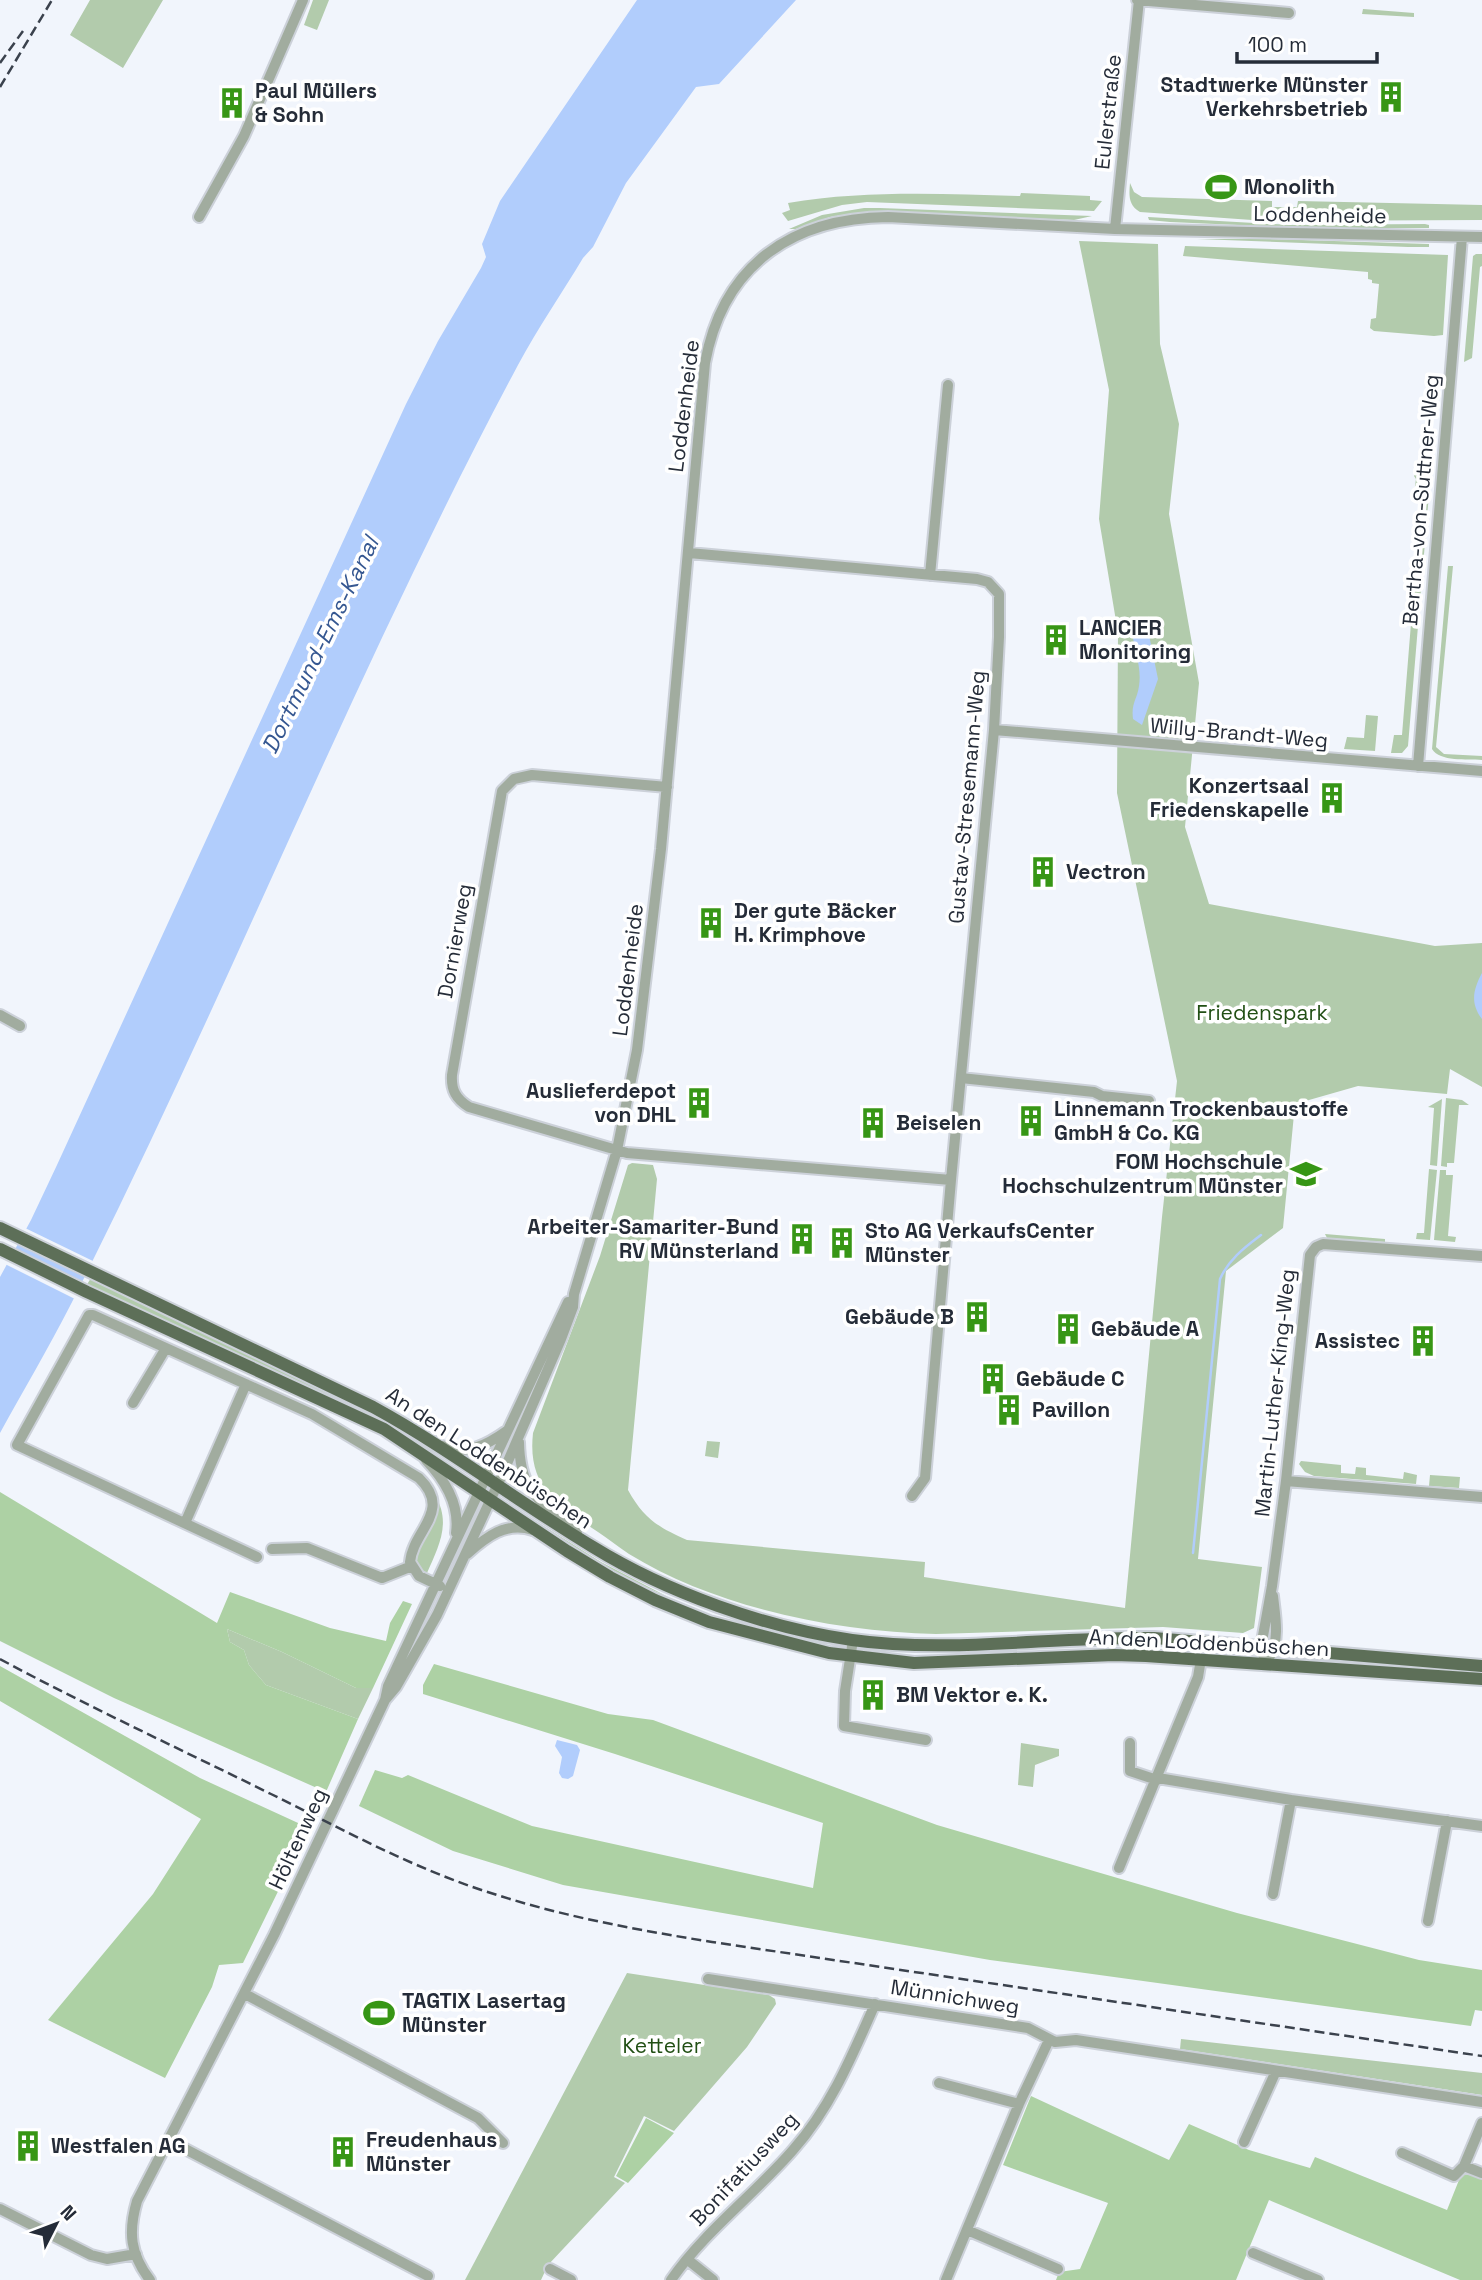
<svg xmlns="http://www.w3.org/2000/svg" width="1482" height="2280" font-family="'Space Grotesk',sans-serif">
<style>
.green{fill:#b2cbac}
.forest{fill:#add1a4}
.water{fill:#b1cdfc}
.pier{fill:#f1f5fc}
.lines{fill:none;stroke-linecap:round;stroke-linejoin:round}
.stream{stroke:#b1cdfc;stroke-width:2.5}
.minor-casing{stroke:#ccd1d9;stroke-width:14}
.major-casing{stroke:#ccd1d9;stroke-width:16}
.minor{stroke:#a1ac9f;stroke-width:10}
.major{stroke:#5d6f58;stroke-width:12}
.rail{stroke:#3b424d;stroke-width:2.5;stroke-dasharray:10 5;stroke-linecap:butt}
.labels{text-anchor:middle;stroke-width:7;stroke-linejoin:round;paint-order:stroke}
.poi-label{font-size:21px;font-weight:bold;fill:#252c38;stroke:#fff;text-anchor:start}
.street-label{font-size:21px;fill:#252c38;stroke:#fff}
.park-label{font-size:21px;fill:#214f14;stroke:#fff}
.water-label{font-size:23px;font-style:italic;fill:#355791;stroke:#fff}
</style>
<rect width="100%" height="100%" fill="#f1f5fc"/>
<!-- green -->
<path class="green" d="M90,0H163L123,68L70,35Z
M313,0H329L317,30L304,25Z
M1363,9L1414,13V17L1362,14Z
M1130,183L1134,192L1142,197L1272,201V207H1297L1298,201L1482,205V220L1266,221L1140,212C1128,205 1129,195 1130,183Z
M1021,193L1090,196V200L1102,201L1094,211L867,202L842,205L788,221L782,213L790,210L788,203C865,190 943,194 1020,196Z
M864,208H880L1092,216L1074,220L863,212L830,217L796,229H789L822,215Z
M1148,217L1290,225L1425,224L1429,225V228H1308L1170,222L1149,220Z
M1197,239H1268L1429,244V247H1408Z
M1079,241L1158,244L1160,344L1179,424L1169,514L1199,683L1185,827L1209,904L1435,946L1482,943V1087L1450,1069L1447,1094L1358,1086L1295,1104L1283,1228L1226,1271L1198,1559L1262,1567L1254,1628L1243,1633L1163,1627L936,1634C835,1632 715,1607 629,1554C618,1547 609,1539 598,1532C558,1505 527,1488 533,1433L600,1256L628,1165L632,1163L653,1165L657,1179L628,1490C644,1519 658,1527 687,1540L925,1562L924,1577L1125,1608L1162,1217L1177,1081L1117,793L1118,633L1099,519L1109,390Z
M1185,246L1448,255L1443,335L1434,336L1374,331L1370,328L1371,319L1376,318L1379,284L1372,283V280L1368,279V272L1183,256Z
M1476,254H1482V266L1480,267L1472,358L1464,362L1473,256Z
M1419,468L1431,470L1408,746L1402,753H1391L1394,735H1402L1422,487L1415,486L1416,479L1414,476L1416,470Z
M1448,566H1453L1436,747L1444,754L1482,756V760C1467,759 1440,762 1432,749Z
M1366,715L1378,716L1375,751L1344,749L1347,737L1364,738Z
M1446,1098L1462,1100L1469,1105H1459L1454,1163H1447V1167L1441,1166Z
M1442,1099L1437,1166L1430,1165L1434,1108L1428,1107Z
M1429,1169L1437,1170L1430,1240L1416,1239L1417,1233H1424Z
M1440,1170H1446V1175H1453L1448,1236L1456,1237L1455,1242L1434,1240Z
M1325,1234L1385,1239V1242L1327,1238Z
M91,1278L326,1388L402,1428L473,1476L376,1416L320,1394L86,1286Z
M707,1441L720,1442L718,1458L705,1456Z
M1301,1461L1341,1465V1473L1355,1474L1356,1467L1366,1468V1475L1403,1479L1404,1472L1417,1475L1416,1484L1314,1476L1305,1472L1299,1464Z
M1430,1475L1460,1477L1459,1488L1429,1486Z
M435,1496C452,1522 438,1548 427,1573L421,1570L416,1564L415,1557C426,1534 439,1524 435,1496Z
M510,1505L601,1562L668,1597L619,1575L509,1507Z
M227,1629L282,1652L356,1688H373L358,1719L266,1685L249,1665L244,1650L230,1642Z
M1297,1655L1410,1665L1409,1670L1297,1662Z
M1021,1743L1059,1749V1756L1035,1765L1033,1787L1018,1785Z
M627,1973L769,1995L775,1999L776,2004L747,2047L674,2131L644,2116L614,2177L625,2183L548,2265L541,2280H465Z
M1181,2039L1482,2073V2095L1180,2049Z"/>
<!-- forest -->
<path class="forest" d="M0,1492L217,1623L230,1592L330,1628L386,1641L390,1623L403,1601L412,1604L373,1688H356L282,1652L227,1629L230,1642L244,1650L249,1665L266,1685L358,1719L326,1792L114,1698L0,1641Z
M434,1664L608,1714L653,1720L937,1825L1237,1913L1419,1960L1482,1970V2011L1475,2010L1471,2026L990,1960L563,1885L453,1851L359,1806L375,1770L402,1778L408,1775L532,1826L813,1888L823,1823L615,1754L423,1694V1685Z
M0,1666L200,1778L309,1828L243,1963L219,1965L212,1987L165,2078L48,2020L153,1894L201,1819L0,1701Z
M1031,2096L1169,2160L1189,2124L1249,2150L1310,2168L1315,2157L1447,2210L1463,2170L1482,2178V2280H1460L1269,2200L1236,2280H1056L1059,2272L1080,2269L1108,2203L1003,2165Z
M646,2118L674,2133L628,2183L616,2176Z"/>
<!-- water -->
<path class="water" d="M637,0H796L719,84L696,87L626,183L593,247L583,258C562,293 538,328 518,365C354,672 227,996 70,1306C48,1349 23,1391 0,1433V1277L31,1220L57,1165L406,404L438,341L481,268L486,257L482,244L500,201Z
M1141,626L1148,630L1158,679L1142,725L1133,719C1131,703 1137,700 1139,686C1142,667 1134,650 1132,631L1137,627Z
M1482,973V1019C1470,1003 1473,990 1482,973Z
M557,1740L577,1745L580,1750L573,1776L568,1779L562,1778L559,1773L562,1757L555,1746Z"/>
<!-- pier -->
<path class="pier" d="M23,1227L95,1262L87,1278L15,1242Z
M12,1248L84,1284L77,1300L3,1263Z"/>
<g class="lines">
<!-- stream -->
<path class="stream" d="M1193,1553L1220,1279C1229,1259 1244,1248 1261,1235"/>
<defs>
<path id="minor" d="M1137,0L1289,13
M199,217L244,136L303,0
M1115,229L1139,0
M689,553L977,579L988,582L999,594V637L994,730L951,1180L925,1478L912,1496
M930,575L948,385
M994,730L1482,771
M1418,766L1462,237
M667,787L532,775L514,779L502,791L452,1075C451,1090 456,1099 469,1107L627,1153L951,1180
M0,1015L20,1026
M961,1078L1094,1092L1102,1096L1149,1101
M133,1403L166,1348
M519,1442C520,1496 542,1500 577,1533
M442,1446C467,1456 487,1445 508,1430
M426,1460C445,1480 460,1505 456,1533
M1286,1481L1482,1497
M185,1523L246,1384
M272,1549L307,1548L382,1578L412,1566
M467,1554C486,1537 506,1521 533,1530
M257,1557L17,1445L89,1315H93L312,1414L419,1478C453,1511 413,1530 410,1562L419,1576L440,1586
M853,1640L845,1691L844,1726L926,1740
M1270,1656C1280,1639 1275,1615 1273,1596
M1266,1664L1261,1647L1272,1586L1286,1481L1310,1255L1316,1247L1323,1244L1482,1256
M385,1700L396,1687L437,1615L502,1475L561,1339L573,1307L574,1294L617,1150L637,1050L661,849L705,363C723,265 792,218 888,217L1115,229L1482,237
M1130,1743V1771L1157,1780
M1158,1778L1291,1800L1482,1826
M1119,1868L1198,1677L1201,1659
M1273,1894L1291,1800
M1428,1921L1447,1821
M708,1979L1028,2028L1055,2042L1076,2040L1482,2102
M245,1994L478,2118L503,2143
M939,2083L1019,2104
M168,2140L428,2276
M1244,2142L1276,2071
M1402,2153L1454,2176L1464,2166L1482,2123
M1464,2166L1482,2173
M0,2209L91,2255L107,2259L136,2254
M967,2230L1058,2269
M1253,2253L1318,2280
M688,2260L713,2280
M550,2269L571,2280
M150,2280C130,2254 128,2232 137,2201L274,1935L385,1700L388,1686L568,1302
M671,2280C705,2231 754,2195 793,2150C831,2107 852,2056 875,2004
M946,2280L1019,2104L1049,2040"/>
<path id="major" d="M0,1228L373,1407C450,1449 518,1502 593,1547C666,1592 766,1628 852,1640C952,1654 1054,1636 1154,1638L1482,1666
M0,1249L87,1292L384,1429L567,1551L610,1577L655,1600L709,1622L829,1653L914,1663L1114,1655L1146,1656L1482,1679"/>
</defs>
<!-- minor casing -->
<use href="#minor" class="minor-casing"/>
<!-- major casing -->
<use href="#major" class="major-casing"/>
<!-- minor -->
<use href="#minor" class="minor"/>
<!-- major -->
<use href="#major" class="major"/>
<!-- rail -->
<path class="rail" d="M0,63L23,31
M0,87L52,0
M0,1659C89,1707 180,1749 271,1794C344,1830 416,1870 494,1894C565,1917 638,1930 712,1942L1482,2056"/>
</g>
<!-- icons -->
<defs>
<symbol id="building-bare" viewBox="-9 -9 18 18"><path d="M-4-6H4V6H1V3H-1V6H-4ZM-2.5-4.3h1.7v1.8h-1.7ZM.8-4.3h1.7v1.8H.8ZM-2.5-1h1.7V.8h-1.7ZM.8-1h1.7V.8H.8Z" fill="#379615" stroke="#fff" stroke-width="2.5" paint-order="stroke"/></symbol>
<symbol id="stadium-bare" viewBox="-9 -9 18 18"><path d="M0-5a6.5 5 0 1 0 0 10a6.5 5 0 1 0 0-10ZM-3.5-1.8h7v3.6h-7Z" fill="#379615" stroke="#fff" stroke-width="2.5" paint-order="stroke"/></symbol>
<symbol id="university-bare" viewBox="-9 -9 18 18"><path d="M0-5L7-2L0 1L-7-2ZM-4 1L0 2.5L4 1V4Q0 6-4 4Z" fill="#379615" stroke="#fff" stroke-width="2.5" paint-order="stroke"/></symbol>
</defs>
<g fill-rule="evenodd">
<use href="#building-bare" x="1369" y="75" width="44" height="44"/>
<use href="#building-bare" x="210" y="81" width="44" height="44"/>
<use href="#stadium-bare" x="1199" y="165" width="44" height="44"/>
<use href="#building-bare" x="1034" y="618" width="44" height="44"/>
<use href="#building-bare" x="1310" y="776" width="44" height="44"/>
<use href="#building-bare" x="1021" y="850" width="44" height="44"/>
<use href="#building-bare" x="689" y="901" width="44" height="44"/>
<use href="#building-bare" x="677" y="1081" width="44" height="44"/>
<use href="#building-bare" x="1009" y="1099" width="44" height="44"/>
<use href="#building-bare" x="851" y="1101" width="44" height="44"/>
<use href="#university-bare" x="1284" y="1152" width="44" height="44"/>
<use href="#building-bare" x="780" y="1217" width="44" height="44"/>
<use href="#building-bare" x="820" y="1221" width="44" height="44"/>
<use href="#building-bare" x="955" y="1295" width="44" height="44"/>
<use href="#building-bare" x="1046" y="1307" width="44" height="44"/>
<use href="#building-bare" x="1401" y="1319" width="44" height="44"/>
<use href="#building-bare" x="971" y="1357" width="44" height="44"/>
<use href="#building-bare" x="987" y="1388" width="44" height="44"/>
<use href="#building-bare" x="851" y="1673" width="44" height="44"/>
<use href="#stadium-bare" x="357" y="1991" width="44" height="44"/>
<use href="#building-bare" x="6" y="2124" width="44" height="44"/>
<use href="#building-bare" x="321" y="2130" width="44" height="44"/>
</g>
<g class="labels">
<!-- poi labels -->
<g class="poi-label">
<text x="1368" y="92" text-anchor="end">Stadtwerke Münster<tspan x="1368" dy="24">Verkehrsbetrieb</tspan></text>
<text x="255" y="98">Paul Müllers<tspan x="255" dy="24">&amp; Sohn</tspan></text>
<text x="1244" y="194">Monolith</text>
<text x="1079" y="635">LANCIER<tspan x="1079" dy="24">Monitoring</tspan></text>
<text x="1309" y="793" text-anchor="end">Konzertsaal<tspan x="1309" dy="24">Friedenskapelle</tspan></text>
<text x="1066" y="879">Vectron</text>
<text x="734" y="918">Der gute Bäcker<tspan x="734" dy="24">H. Krimphove</tspan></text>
<text x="676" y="1098" text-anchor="end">Auslieferdepot<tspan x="676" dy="24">von DHL</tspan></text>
<text x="1054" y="1116">Linnemann Trockenbaustoffe<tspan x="1054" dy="24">GmbH &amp; Co. KG</tspan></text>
<text x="896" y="1130">Beiselen</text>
<text x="1283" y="1169" text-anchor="end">FOM Hochschule<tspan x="1283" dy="24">Hochschulzentrum Münster</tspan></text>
<text x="779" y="1234" text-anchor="end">Arbeiter-Samariter-Bund<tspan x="779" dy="24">RV Münsterland</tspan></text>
<text x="865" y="1238">Sto AG VerkaufsCenter<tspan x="865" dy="24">Münster</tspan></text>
<text x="954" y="1324" text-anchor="end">Gebäude B</text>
<text x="1091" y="1336">Gebäude A</text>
<text x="1400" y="1348" text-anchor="end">Assistec</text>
<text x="1016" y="1386">Gebäude C</text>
<text x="1032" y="1417">Pavillon</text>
<text x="896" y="1702">BM Vektor e. K.</text>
<text x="402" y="2008">TAGTIX Lasertag<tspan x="402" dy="24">Münster</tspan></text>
<text x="366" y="2147">Freudenhaus<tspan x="366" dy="24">Münster</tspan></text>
<text x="51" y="2153">Westfalen AG</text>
</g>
<!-- street labels -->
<g class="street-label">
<text transform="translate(1108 112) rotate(-84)" y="7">Eulerstraße</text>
<text transform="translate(1320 215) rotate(1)" y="7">Loddenheide</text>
<text transform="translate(684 406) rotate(-83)" y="7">Loddenheide</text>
<text transform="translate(1421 500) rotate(-85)" y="7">Bertha-von-Suttner-Weg</text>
<text transform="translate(1239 733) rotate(5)" y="7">Willy-Brandt-Weg</text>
<text transform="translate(967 797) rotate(-85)" y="7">Gustav-Stresemann-Weg</text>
<text transform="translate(455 941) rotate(-80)" y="7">Dornierweg</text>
<text transform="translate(628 970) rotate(-83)" y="7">Loddenheide</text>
<text transform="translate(1275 1393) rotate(-84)" y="7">Martin-Luther-King-Weg</text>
<text transform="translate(489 1458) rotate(33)" y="7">An den Loddenbüschen</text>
<text transform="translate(1209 1643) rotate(3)" y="7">An den Loddenbüschen</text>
<text transform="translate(298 1839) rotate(-65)" y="7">Höltenweg</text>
<text transform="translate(955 1997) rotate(9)" y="7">Münnichweg</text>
<text transform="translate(744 2169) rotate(-47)" y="7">Bonifatiusweg</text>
</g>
<!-- park labels -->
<g class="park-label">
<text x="1262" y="1020">Friedenspark</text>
<text x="662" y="2053">Ketteler</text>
</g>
<!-- water labels -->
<g class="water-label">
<text transform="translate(320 645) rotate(-64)" y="8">Dortmund-Ems-Kanal</text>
</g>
</g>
<!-- north arrow -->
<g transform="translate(56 2224) rotate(48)" stroke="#ffffff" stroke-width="5" paint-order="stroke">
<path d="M0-5L12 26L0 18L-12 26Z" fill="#252c38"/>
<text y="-10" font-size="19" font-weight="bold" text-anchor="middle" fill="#252c38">N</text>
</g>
<!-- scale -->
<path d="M1237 52v10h140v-10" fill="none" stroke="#252c38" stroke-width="3.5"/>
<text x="1248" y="52" font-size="21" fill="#252c38" stroke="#ffffff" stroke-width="5" paint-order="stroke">100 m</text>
</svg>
